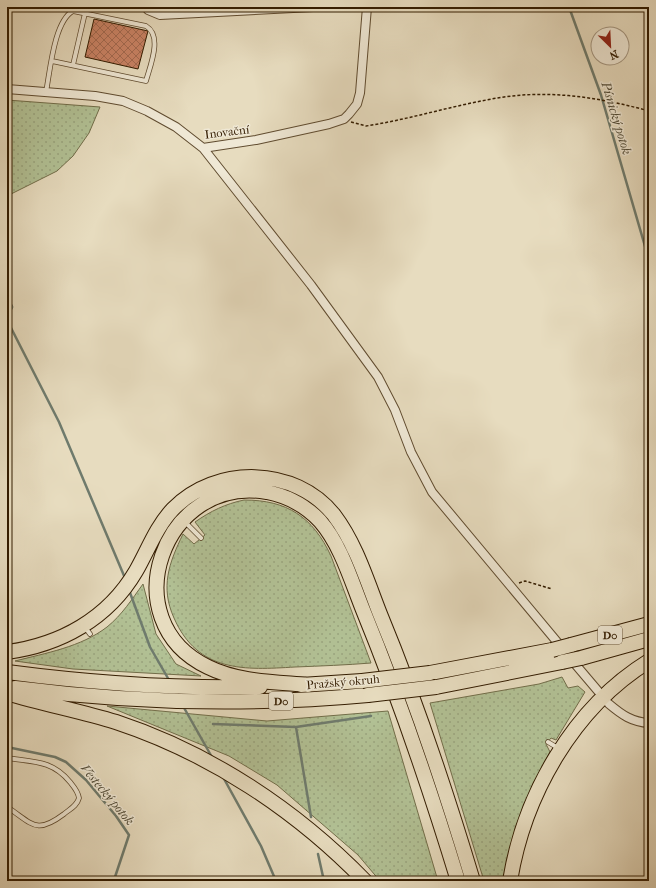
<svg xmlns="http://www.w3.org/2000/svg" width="656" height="888" font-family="'IM FELL French Canon',serif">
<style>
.grass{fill:url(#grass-dots);stroke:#726e4a}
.water{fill:#97bab6;stroke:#6f7b6d}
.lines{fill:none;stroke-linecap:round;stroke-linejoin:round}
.stream{stroke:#6f7b6d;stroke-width:2.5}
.building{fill:url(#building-cross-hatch);stroke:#331c00}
.service-casing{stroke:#604c30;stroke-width:5.5}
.minor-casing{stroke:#604c30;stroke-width:10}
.motorway-casing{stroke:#331c00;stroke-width:16}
.path{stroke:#331c00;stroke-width:1.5;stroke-dasharray:3 2;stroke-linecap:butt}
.service{stroke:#efe8d5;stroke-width:4}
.minor{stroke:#efe8d5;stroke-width:8}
.motorway{stroke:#e7dcbf;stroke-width:14}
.motorway-bridge-casing{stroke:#331c00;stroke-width:16;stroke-linecap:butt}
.motorway-bridge{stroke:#e7dcbf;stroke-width:14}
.labels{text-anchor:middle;stroke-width:3;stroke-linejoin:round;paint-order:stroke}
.shield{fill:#efe8d5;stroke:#6b5940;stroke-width:1}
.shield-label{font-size:11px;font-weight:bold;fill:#331c00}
.street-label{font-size:12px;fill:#331c00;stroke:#efe8d5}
.water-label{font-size:13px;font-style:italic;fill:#514b37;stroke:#efe8d5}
</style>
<defs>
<pattern id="grass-dots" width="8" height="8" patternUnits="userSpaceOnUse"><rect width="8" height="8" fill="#b2c195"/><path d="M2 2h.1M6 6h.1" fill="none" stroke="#9aa57f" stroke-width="1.8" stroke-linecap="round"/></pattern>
<pattern id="building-cross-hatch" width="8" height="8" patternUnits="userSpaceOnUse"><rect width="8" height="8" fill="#c88264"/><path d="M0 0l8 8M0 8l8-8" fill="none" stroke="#a36a50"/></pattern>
</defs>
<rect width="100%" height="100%" fill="#e7dcbf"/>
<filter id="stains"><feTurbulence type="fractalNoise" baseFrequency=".005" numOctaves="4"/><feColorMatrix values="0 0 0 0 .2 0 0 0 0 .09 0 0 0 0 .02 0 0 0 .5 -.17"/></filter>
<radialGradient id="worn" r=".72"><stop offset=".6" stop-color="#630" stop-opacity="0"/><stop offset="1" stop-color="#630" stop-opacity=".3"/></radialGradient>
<!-- grass -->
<path class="grass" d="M7,100L100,107L89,133L73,156L57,171L7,196Z
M244,500C287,500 313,517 331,556L371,663C346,665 321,666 295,667C245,670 198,673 174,618C160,587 169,563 183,534L194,544L205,535L195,522C211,511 225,504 244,500Z
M143,584L156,634L176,664L201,676L73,669L15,661C46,653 81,647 107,627C122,615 132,599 143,584Z
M562,677L568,688L578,686L585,692L556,740L551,738L546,744L550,752C525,798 512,830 503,881H484L430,703L539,684Z
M107,706L267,721L388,711L438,881H380L358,855L277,785L229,756Z"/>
<!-- water -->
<path class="water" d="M7,294L13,307L7,319Z"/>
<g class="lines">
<!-- stream -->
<path class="stream" d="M569,7L601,95L649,260
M7,320L59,422L125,578
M129,590L150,647L169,680
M183,706L213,759
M213,724L296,727L371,716
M296,727L311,817
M7,747L55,757L66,762L86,780L116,816L129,835L115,877
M223,777L261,846L276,881
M318,854L324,881"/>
</g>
<!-- building -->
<path class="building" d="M94,19L148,31L138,69L85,57Z"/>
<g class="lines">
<defs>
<path id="service" d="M73,65L85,13
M46,92C50,72 54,21 73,11L146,26C163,36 150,66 146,81L52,61
M186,523L201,538
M84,626L90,634
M548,742L558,748
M7,758C33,762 52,760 70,782C74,787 78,791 79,798C77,806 70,809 64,814C36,835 33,824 7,807"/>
<path id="minor" d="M146,7L148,10L160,15L313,7
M7,89L95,96L123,101L147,111L176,127L203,148L311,285L378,377L395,410L411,452L432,492L563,649
M203,148L256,140L329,124L344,119L349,114L357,104L360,93L367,7
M570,658L598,691
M609,704C622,715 632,722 649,723"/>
<path id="motorway" d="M571,645L649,624
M7,652C60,645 108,619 136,571C148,550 156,527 173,509C216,465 295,466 334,515C356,544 367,581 380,614C416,701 446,791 473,881
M581,658L649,639
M7,672C91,683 175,689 260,687
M430,673L552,650
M301,685L362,681
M308,685C275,682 238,682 208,667C111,621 163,474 267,492C287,496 306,506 320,521C341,545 351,580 363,610C399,698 430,789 458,881
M436,687L562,662
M15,688C132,703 250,706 368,695
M7,693C43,704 80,711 116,722C210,753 296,810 365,881
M510,881C524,795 573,708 649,661"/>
</defs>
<!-- service casing -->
<use href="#service" class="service-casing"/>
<!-- minor casing -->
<use href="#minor" class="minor-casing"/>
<!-- motorway casing -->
<use href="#motorway" class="motorway-casing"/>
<!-- path -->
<path class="path" d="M351,122L366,126C412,119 457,104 504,97C553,90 602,98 649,111
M519,583L525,581L552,589"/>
<!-- service -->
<use href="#service" class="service"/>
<!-- minor -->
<use href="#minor" class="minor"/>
<!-- motorway -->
<use href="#motorway" class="motorway"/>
<defs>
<path id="motorway-bridge" d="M552,650L571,645
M562,662L581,658
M362,681L430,673
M368,695L436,687"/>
</defs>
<!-- motorway-bridge casing -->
<use href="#motorway-bridge" class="motorway-bridge-casing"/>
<!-- motorway-bridge -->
<use href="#motorway-bridge" class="motorway-bridge"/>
</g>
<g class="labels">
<!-- shield labels -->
<g class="shield">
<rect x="598" y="626" width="24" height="18" rx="3"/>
<rect x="269" y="692" width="24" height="18" rx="3"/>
</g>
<g class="shield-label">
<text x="610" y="639">D0</text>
<text x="281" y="705">D0</text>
</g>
<!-- street labels -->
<g class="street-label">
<text transform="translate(227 132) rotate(-7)" y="4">Inovační</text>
<text transform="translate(343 682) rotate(-5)" y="4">Pražský okruh</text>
</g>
<!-- water labels -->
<g class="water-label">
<text transform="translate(617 118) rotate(73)" y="5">Písnický potok</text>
<text transform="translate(108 794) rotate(50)" y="5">Vestecký potok</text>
</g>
</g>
<!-- margin -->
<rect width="656" height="888" fill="none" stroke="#e7dcbf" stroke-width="24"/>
<rect x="8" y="8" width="640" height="872" fill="none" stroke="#331c00" stroke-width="2"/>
<rect x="12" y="12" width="632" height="864" fill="none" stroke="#331c00"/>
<!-- north arrow -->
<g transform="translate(610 46) rotate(156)"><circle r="19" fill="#efe8d5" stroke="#a49680"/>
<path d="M0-3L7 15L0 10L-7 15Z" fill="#8f2418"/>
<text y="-6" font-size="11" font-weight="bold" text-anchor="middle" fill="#331c00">N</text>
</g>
<rect width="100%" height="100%" filter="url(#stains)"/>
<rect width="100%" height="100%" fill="url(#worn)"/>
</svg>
